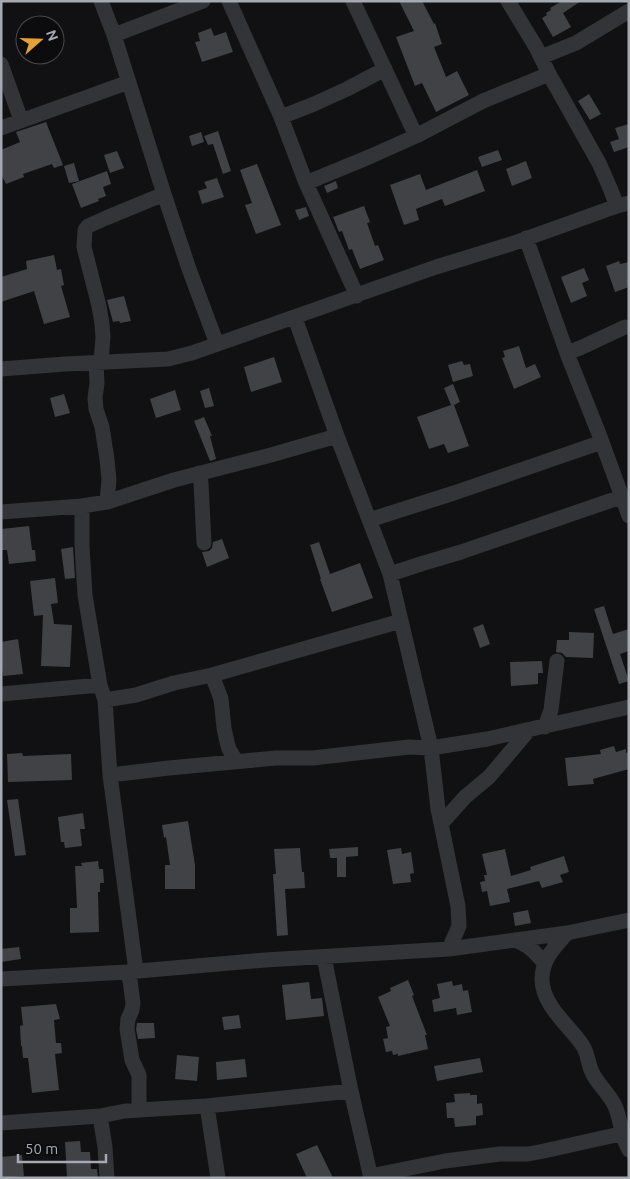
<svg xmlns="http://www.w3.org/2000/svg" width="630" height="1179" font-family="Ubuntu,sans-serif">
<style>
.building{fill:#404246}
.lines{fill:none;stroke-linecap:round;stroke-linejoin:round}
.minor{stroke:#333437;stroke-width:15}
</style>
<rect width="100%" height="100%" fill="#111113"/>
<!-- building -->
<path class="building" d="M399,1H422L434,24L435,23L442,44L434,47L446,77L457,71L469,95L436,112L422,83L415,86L396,37L414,31Z
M562,1H581L563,13L571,27L553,37L542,18L547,15L546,13L551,10L550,8Z
M211,28L214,36L226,32L233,52L202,62L195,42L200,41L198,33Z
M589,94L601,114L590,120L578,101Z
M46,122L63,165L54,168L52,164L23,174L24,177L6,184L1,174V150L20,142L16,132Z
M629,124V147L614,152L610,142L619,139L615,128Z
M218,131L231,171L223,174L213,144L208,145L204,136Z
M201,132L204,142L192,146L189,136Z
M498,150L502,160L482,167L478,157Z
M117,151L124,168L110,173L104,155Z
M526,161L532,178L512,186L506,169Z
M74,163L79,181L69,183L64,166Z
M257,164L281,225L256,234L245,205L252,203L240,170Z
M477,170L485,191L445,206L442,199L416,209L419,220L404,225L390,185L420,174L426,190Z
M107,171L111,184L103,187L106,196L98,199L99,201L81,208L72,184Z
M217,178L224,197L202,204L198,191L207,188L204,182Z
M336,181L338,188L327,193L324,186Z
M364,206L370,222L367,223L375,246L378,245L384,260L360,269L352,249L349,250L342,231L339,232L333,217Z
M306,207L309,216L299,220L295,210Z
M54,255L57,270L61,269L64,285L61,286L70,317L44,324L34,291L1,302V277L27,269L26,261Z
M619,261L620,264L629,262V287L615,292L606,266Z
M584,268L589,280L582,283L587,296L571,303L561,277Z
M124,296L131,321L120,323L119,321L113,322L107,300Z
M519,346L526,368L535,364L541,377L514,389L502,358L505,357L503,351Z
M274,357L282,382L251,392L244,367Z
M462,361L464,365L470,364L473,376L453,382L448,365Z
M453,384L460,402L454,405L469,446L448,453L444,444L429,449L417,417L451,405L444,388Z
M209,388L214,406L205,408L200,391Z
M175,390L181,410L156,418L150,399Z
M64,394L70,413L55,417L50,398Z
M204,417L212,436H210L216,459L210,461L194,421Z
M29,526L32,550H35L36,561L9,564L7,550H1V529Z
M222,539L229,558L207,567L202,552L209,551L212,548L213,542Z
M319,542L330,574L360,563L373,598L332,612L320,579H321L310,545Z
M73,547L75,578L65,579L61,549Z
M55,578L58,603L51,604L54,624L72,625L70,667L41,666L43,615L34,616L30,581Z
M604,606L613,634L629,629V651L620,654L629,681L619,684L594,609Z
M483,624L490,644L480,648L473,628Z
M569,632L594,633L593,658L566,657L562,653L556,652L557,640H569Z
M18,639L23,674L3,676L1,663V642Z
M542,661L543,673H538V684L511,686L510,662Z
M614,746L616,752L626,749V753L629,752V769L593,779L594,784L568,786L565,758L601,754L600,750Z
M22,753L23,756L71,754L72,780L8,782L7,754Z
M18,799L26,855L15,856L7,800Z
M83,813L85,829H80L82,846L65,848L64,842H61L58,817Z
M188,821L195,865V889H165V865H170L166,837L164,838L162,825Z
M358,847V856L346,857V877H337V858H330L329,849Z
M300,848L302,872H304L305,888L285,889L288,935L277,936L273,874H276L274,849Z
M401,848L402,854L411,852L414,873L410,874L411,882L393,884L387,850Z
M505,849L511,876L531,870L530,867L564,856L569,872L560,875L563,882L542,888L539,881L507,889L510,902L490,906L487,891L482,892L480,882L485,881L484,875H487L482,854Z
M98,861L99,869H103L104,883H100V892H98L99,932L70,933V908H77L75,866H82L81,863Z
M528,910L531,923L515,926L513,913Z
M19,947L21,959L1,962V949Z
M408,980L414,995L412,996L427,1035H425L428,1049L398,1056V1054L393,1055L392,1051L386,1052L383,1039L388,1038L386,1027L390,1026L378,997L391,991L390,988Z
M452,981L453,986L462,984L463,991L468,990L472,1012L457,1015L456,1008L434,1012L432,1000L440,998L437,984Z
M309,982L311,999L322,998L324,1016L286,1020L282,985Z
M56,1004L60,1019L54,1020L56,1043H61L62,1053L55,1054L59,1090L32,1093L28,1058H23L22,1046H21L20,1026L23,1025L21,1007Z
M239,1015L241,1028L224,1030L222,1017Z
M137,1023H154L155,1038L138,1039L136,1029Z
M177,1055L199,1057L197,1081L175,1079Z
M480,1058L483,1072L437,1081L434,1066Z
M245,1059L247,1077L217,1080L216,1062Z
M470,1093V1095H477V1104L482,1103L483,1115L476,1116V1125L455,1127L454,1118H447L446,1103L455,1102L454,1094Z
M80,1141L81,1152H90L91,1169H97L98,1178H67L65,1142Z
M317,1145L333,1178H307L296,1154Z
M22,1155L24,1176L1,1178V1157Z"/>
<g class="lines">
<!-- minor -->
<path class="minor" d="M101,1L114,35L164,194L189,269L217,344
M229,1L281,117L306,183L357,296
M353,1L416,136
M508,1L536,47L549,74L599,163L610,188L617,206
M114,35L203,1
M541,57L576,43L629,11
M1,64L21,120
M281,117L314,104L347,89L385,69
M1,128L129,82
M306,183L369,157L416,136L483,101L549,74
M526,238L568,356L599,434L629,516
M295,318L337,436L390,574L431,748L438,809L458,906L459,926L449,949
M567,353L580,348L625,327
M96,362L97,383L95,398L96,409L102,427L107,459L109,480L107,502
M101,362L103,337L102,324L99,306L84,247L85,230L88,226L106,218L164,194
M1,369L65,364L168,359L192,353L436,267L511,244L617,206L629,203
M199,473L201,483L204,543
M82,506V545L85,595L100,685L105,700L110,775L136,971
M1,512L82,506L107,502L174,480L271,455L337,436
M369,520L454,493L602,442
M390,574L424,563L461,552L621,497
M212,675L221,699L224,728L227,742L229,749L236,761
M1,694L100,685
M105,700L136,695L174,683L212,675L401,621
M545,727L551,710L557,661
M110,775L169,768L244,761L276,758H313L409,747L431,748L487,739L629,707
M441,824L465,797L489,777L529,730
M567,933C555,947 542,959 542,979C542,1006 570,1026 583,1046C588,1054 588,1064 592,1072C597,1084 609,1093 615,1106C621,1120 621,1136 629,1150
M515,940C531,947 534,951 545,964
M324,957L351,1091L371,1178
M127,972L130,980L133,1003L132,1010L128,1019L127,1029L132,1060L139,1075V1110
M1,979L127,972L265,960L449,949L567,933L629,920
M207,1106L218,1178
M100,1116L105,1147L107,1178
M1,1123L100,1116L125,1111L155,1109L207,1106L351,1091
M370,1176L445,1161L500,1154H528L544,1151L629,1132"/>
</g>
<!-- border -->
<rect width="630" height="1179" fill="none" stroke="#a4a9b2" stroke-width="5"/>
<!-- north arrow -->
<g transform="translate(40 40) rotate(70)"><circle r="24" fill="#0c0c0e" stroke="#494b50"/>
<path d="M0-4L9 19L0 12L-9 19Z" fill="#e59f37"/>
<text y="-8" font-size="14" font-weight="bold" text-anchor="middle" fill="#a4a9b2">N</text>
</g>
<!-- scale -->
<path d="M18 1154v8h88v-8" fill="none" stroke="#a4a9b2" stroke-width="2.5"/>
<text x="25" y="1154" font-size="15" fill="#a4a9b2" stroke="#0c0c0e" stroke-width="4" paint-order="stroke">50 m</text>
</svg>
